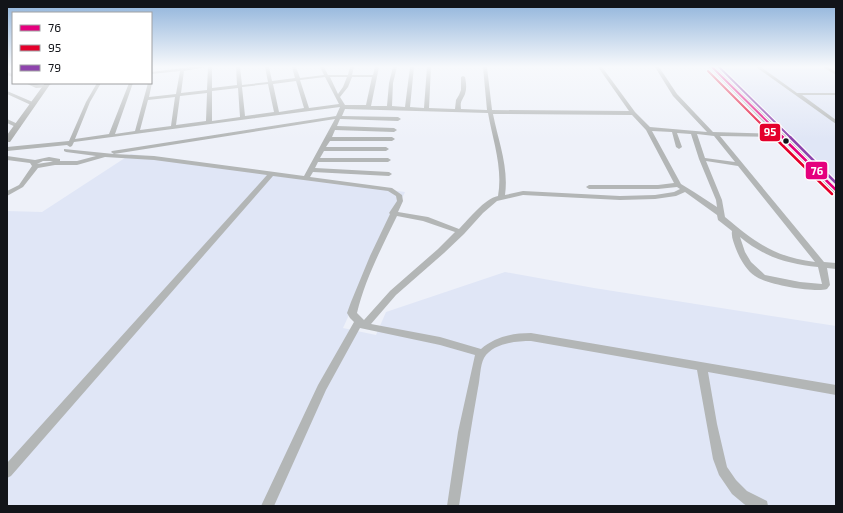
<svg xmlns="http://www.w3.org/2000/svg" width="843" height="513" font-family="'Exo 2',sans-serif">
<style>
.built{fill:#e0e6f6}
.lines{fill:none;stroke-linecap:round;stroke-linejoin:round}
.minor{fill:#b3b6b6;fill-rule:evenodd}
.major{fill:#adafae;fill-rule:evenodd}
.bus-1-far1-casing{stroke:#fff;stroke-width:4}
.bus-1-casing{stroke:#fff;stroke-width:5}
.bus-2-far1-casing{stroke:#fff;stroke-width:4}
.bus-2-casing{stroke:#fff;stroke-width:5}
.bus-3-far1-casing{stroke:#fff;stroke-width:4}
.bus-3-casing{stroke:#fff;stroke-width:5}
.bus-1-far1{stroke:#e5007d;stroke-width:2}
.bus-1{stroke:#e5007d;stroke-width:2.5}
.bus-2-far1{stroke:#e4002b;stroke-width:2}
.bus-2{stroke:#e4002b;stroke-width:2.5}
.bus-3-far1{stroke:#8e44ad;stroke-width:2}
.bus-3{stroke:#8e44ad;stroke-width:2.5}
.bus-dot{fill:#121419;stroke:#fff;stroke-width:1.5}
.line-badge{stroke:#fff;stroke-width:1.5}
.badge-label{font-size:11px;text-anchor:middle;font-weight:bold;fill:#fff}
</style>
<rect width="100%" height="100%" fill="#eef1f9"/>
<!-- built -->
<path class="built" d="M714,67H836V188Z
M131,154L405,192L343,328L376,335L386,312L505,272L594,288L836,326V506H7V211L42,212Z"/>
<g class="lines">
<!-- minor -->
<path class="minor" d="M191,67H206L184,71L181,93L207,90L208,67H212V88L237,85L236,67H240L242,85L268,82L265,67H269L272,81L295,78L292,67H296L300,78L324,75L320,67H324L328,75H348L350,67H354L352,75H373L375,67H379L371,106H387L389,83L393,67H397L393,83L392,106L405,107L410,67H414L410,107L424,108L427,67H431L429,108L455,109L456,100L459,95L461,90V77L463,76L465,77C466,82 467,88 465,94C462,101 460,101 461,109L487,110L483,67H487L492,110L629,111L598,67H602L635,112L650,127L707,132L673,96L655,67H659L677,94L713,132L786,134L787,135L784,137L720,136L824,262L836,263V269L827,268L830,285L827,289C815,293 765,284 755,276C746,270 740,259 736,249C734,243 731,237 732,231L718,220L717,215L685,192L676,196L655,199L620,200L523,195L497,201L483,213L464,234L444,253L396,295L371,324L440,337L481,349C495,337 512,333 531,333L836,385V395L708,372L717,424L727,467L736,480L747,491L767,501L768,506H747L744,504L732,494L719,475L713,459L697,370L531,341C516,341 493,343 484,358C480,365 480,380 478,388C471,427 465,466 459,506H447L458,432L475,355L440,345L360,328L326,390L274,506H261L318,385L354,322L350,318L347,313L351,302L370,256L390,214L389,213L397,201L396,196L388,191L273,176L11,476L7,478V463L267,175L154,160L105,157L77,165H55L38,168L23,187L7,196V191L19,185L32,166L30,163L7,160V156L35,160L49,157L60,159V161H77L96,156L66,152L64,151V149L114,154L111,152L112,151L336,116L340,107L74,142L72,146L70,147L67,145L7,151V147L69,141L86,102L97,83H101L90,102L75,139L109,134L129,83H133L115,134L135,131L148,83H151V82L152,83L149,97L176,94L180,71L151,74V72ZM325,77L339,104L309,108L300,80ZM330,77H347L343,87L338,94ZM352,77H372L366,105H345L340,97L348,87ZM296,81L304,108L279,112L273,84ZM268,84L274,112L245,116L242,87ZM238,88L240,117L212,121V91ZM207,93L206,121L176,125L180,96ZM175,97L171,126L140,130L148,100ZM345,109L488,113C493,141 503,168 498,196C484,199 469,219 459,229L428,217L398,212L403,201L402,195L392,188L310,177L313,172L389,176L392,174L389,172L315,168L318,162H388L391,160L388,158H320L324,151H386L389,149L386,147H326L330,141H392L395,139L392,137H332L335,130L394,132L397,130L394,128L337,126L340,119L398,121L401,119L398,117L342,116ZM493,114L632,115L646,130L674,183L658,185H589L586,187L589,189H658L677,187L680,189L674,192L655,195L620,196L523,191L505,195C509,167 498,140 493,114ZM335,119L304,176L154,156L114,154ZM652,131L672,132L676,147L679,149L682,147L677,133L691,134L699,159L716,200L717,207L694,192L681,184ZM697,134L714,136L735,162L705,158ZM43,161H53L50,162L37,164ZM706,161L738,166L815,262C774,257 755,242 725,217L722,200ZM397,216L423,221L455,232L438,249L390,291L364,320L357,313C365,279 382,247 397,216ZM740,237C764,257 788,264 818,267L822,284L800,282L765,275L751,262L745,252Z
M756,67H761L797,93H836V95H802L836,120V124Z
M823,67H828L836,72V75Z
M7,72L13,74V77L7,75Z
M25,83C32,83 37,85 45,85V83H57L48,85V87L36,88Z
M7,91L35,103L36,104L31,105L7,94Z
M7,119L20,125L21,126L18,128L7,123Z"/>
<!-- major -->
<path class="major" d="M709,67H715L836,185V193L833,192Z
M45,83H51L10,142H7V135Z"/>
<defs>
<path id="bus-1-far1" d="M712,67L784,138"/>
<path id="bus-1" d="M782,137L836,190"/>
<path id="bus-2-far1" d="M708,71L775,138"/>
<path id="bus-2" d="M774,137L832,194"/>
<path id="bus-3-far1" d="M719,67L791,138"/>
<path id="bus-3" d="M790,137L836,183"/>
</defs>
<!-- bus-1-far1 casing -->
<use href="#bus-1-far1" class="bus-1-far1-casing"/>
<!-- bus-1 casing -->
<use href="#bus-1" class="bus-1-casing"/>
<!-- bus-2-far1 casing -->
<use href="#bus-2-far1" class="bus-2-far1-casing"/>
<!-- bus-2 casing -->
<use href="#bus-2" class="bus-2-casing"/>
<!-- bus-3-far1 casing -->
<use href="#bus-3-far1" class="bus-3-far1-casing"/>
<!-- bus-3 casing -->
<use href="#bus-3" class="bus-3-casing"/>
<!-- bus-1-far1 -->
<use href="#bus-1-far1" class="bus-1-far1"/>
<!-- bus-1 -->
<use href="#bus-1" class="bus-1"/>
<!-- bus-2-far1 -->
<use href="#bus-2-far1" class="bus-2-far1"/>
<!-- bus-2 -->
<use href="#bus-2" class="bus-2"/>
<!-- bus-3-far1 -->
<use href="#bus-3-far1" class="bus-3-far1"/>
<!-- bus-3 -->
<use href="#bus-3" class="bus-3"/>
</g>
<!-- sky -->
<linearGradient id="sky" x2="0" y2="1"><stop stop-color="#8eb2da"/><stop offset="0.48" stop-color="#f7f9fc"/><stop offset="1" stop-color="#f7f9fc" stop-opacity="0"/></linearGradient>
<rect width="843" height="139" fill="url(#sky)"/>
<!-- markers -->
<circle class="bus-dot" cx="786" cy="141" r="3.5"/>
<g class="line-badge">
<rect x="759" y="123" width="22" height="19" rx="4" fill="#e4002b"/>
<rect x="805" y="161" width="23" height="19" rx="4" fill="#e5007d"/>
</g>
<g class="badge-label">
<text x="770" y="136">95</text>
<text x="817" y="175">76</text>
</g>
<!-- border -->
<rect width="843" height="513" fill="none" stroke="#121419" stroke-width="16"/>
<!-- legend -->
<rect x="12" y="12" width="140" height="72" fill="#ffffff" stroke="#a0a1a3"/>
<rect x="20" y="25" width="20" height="6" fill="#e5007d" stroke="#a0a1a3"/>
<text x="48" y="32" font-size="12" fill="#121419">76</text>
<rect x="20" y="45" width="20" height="6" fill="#e4002b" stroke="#a0a1a3"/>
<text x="48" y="52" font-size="12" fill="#121419">95</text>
<rect x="20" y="65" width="20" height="6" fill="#8e44ad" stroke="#a0a1a3"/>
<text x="48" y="72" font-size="12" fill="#121419">79</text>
</svg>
